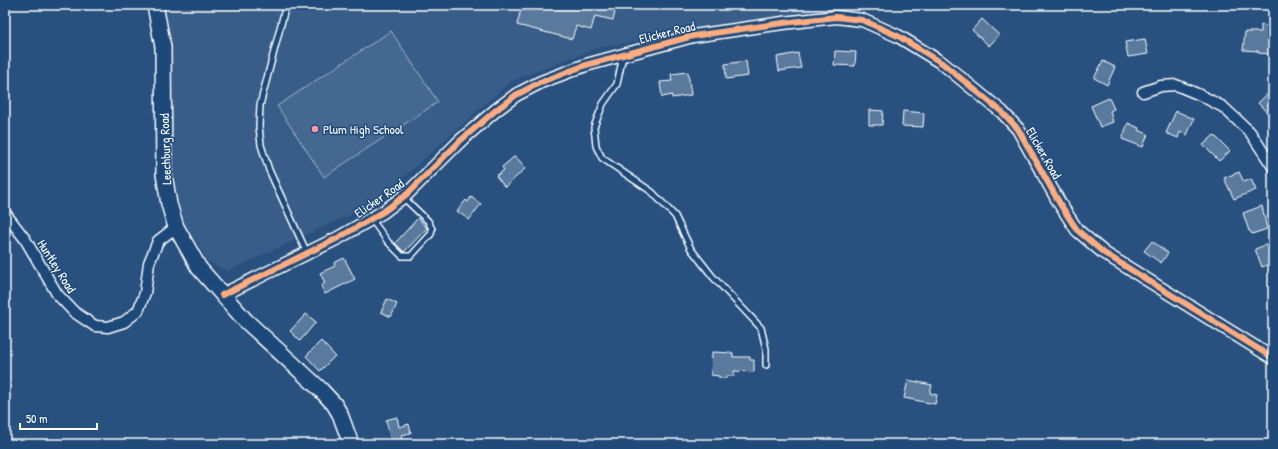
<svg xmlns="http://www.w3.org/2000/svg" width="1278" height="449" font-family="'Patrick Hand',sans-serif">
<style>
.built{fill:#375d88}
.green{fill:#446890;stroke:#a2b4c8}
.building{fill:#5a7a9d;stroke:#fff}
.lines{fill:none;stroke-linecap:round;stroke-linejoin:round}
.service-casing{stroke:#fff;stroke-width:8}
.minor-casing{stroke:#fff;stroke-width:13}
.tertiary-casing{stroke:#fff;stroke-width:15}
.primary-casing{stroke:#fff;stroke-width:18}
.service{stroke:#1f4a7a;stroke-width:5}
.minor{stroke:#1f4a7a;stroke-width:10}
.tertiary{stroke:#1f4a7a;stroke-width:12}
.primary{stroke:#1f4a7a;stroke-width:15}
.cycleway-casing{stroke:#1f4a7a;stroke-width:8}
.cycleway{stroke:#ffac80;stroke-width:6}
.poi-dot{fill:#ff9aa2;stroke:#1f4a7a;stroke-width:1.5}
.labels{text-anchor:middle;stroke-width:3;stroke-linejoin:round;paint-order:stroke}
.street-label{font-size:13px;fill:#fff;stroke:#1f4a7a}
.poi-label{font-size:13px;fill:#fff;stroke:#1f4a7a;text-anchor:start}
</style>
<rect width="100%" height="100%" fill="#28517f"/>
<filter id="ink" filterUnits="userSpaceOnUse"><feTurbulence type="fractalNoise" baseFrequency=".025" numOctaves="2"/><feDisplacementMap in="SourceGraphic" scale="8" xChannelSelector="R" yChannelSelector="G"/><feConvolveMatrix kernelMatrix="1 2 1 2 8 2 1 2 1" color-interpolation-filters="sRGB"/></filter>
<g filter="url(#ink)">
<!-- built -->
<path class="built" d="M163,5H858L597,48L510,82L398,182L365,208L228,271L208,262L183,220L172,169L169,28Z"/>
<!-- green -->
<path class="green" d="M391,31L438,102L324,177L277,106Z"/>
<!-- building -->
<path class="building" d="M522,5H617L613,20L595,16L591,30L576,26L572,39L517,25Z
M982,19L999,35L989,46L972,30Z
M1261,25L1270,26L1268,41H1271L1270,54L1258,53V51L1243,50L1245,32H1261Z
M1145,39L1148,54L1128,57L1125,42Z
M835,51L856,52L855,66L834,65Z
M798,53L801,68L779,71L777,57Z
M746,61L748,76L726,79L725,64Z
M1103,61L1115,67L1107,85L1094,78Z
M688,72L691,95L672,98V95L662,97L660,82L672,81L671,74Z
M1273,89V119L1258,103Z
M1109,98L1114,109L1110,111L1113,122L1100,127L1091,106Z
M869,110L883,111L882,125H869Z
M903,111L924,113L923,127L902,126Z
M1176,111L1194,119L1187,135L1180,132L1178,138L1166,133Z
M1128,123L1139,128L1138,130L1148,134L1143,147L1122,139Z
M1214,135L1230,151L1219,161L1203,145Z
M515,156L526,168L505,187L496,176L504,170L502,167Z
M1239,172L1244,182L1251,179L1256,190L1234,199L1224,178Z
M471,197L481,204L469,220L457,211L466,200L468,202Z
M1262,206L1267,229L1252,234L1250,231H1249L1243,213Z
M418,218L427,228L404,252L395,243Z
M1152,241L1168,253L1161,263L1144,251Z
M1268,244L1273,257V263L1262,267L1255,249Z
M344,258L355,279L325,294L321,286L325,283L320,273L335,266L334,263Z
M387,299L397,304L391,317L381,312Z
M306,314L316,322L300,341L290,331Z
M321,341L335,356L320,371L306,356Z
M712,352L733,353V357H750V360H754V372L734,371V376H727V378H719V376L711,375Z
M908,380L932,385L930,393L937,395L935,404L904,398Z
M397,417L399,427L409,424L411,433L401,435L403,444H392L386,420Z"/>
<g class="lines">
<defs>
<path id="service" d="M286,5L260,105L259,126L261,145L269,170L307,253
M623,56L617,84L603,104L594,127L596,146L602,158L652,192L675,216L691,249L713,277L761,328L766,349V365
M372,220L388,242L402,256H411L431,234L432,229L428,221L403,197"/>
<path id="minor" d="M1143,92L1161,86L1176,85L1200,95L1223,107L1250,132L1273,167
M5,213L25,239L57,294L74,312L95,326L108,327L124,322L138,311L145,293L149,263L158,241L176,227"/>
<path id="tertiary" d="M222,295L338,238L383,212L407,194L460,141L496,110L516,95L541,82L586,65L693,36L783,23L836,17L862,20L898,36L942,63L1002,112L1018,129L1060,204L1077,230L1104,253L1273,358"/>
<path id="primary" d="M155,5L163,47L164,174L169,204L176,227L199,268L245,320L320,389L334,404L340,414L351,444"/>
</defs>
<!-- service casing -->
<use href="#service" class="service-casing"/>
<!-- minor casing -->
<use href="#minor" class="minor-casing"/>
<!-- tertiary casing -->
<use href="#tertiary" class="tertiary-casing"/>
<!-- primary casing -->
<use href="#primary" class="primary-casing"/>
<!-- service -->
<use href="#service" class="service"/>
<!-- minor -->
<use href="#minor" class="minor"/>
<!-- tertiary -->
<use href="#tertiary" class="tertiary"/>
<!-- primary -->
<use href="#primary" class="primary"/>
<defs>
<path id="cycleway" d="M222,295L338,238L383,212L407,194L460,141L496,110L516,95L541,82L586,65L693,36L783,23L836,17L862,20L898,36L942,63L1002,112L1018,129L1060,204L1077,230L1104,253L1273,358"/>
</defs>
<!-- cycleway casing -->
<use href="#cycleway" class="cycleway-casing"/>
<!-- cycleway -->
<use href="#cycleway" class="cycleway"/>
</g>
</g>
<!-- markers -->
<circle class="poi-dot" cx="315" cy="129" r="4"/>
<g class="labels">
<!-- street labels -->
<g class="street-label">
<text transform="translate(667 32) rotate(-14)" y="5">Elicker Road</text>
<text transform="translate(165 149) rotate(-92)" y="5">Leechburg Road</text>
<text transform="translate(1044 153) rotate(60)" y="5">Elicker Road</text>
<text transform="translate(379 198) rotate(-35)" y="5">Elicker Road</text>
<text transform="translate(57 266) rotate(58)" y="5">Huntley Road</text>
</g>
<!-- poi labels -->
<g class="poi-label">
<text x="323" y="134">Plum High School</text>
</g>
</g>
<!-- margin -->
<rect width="1278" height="449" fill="none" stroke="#1f4a7a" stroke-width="20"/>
<rect x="10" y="10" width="1258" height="429" fill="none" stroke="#fff" stroke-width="1.5" filter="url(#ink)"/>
<!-- scale -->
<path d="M20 423v6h77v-6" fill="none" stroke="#ffffff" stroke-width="2"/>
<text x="26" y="423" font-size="12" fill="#ffffff" stroke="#1f4a7a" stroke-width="3" paint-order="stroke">50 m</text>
</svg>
